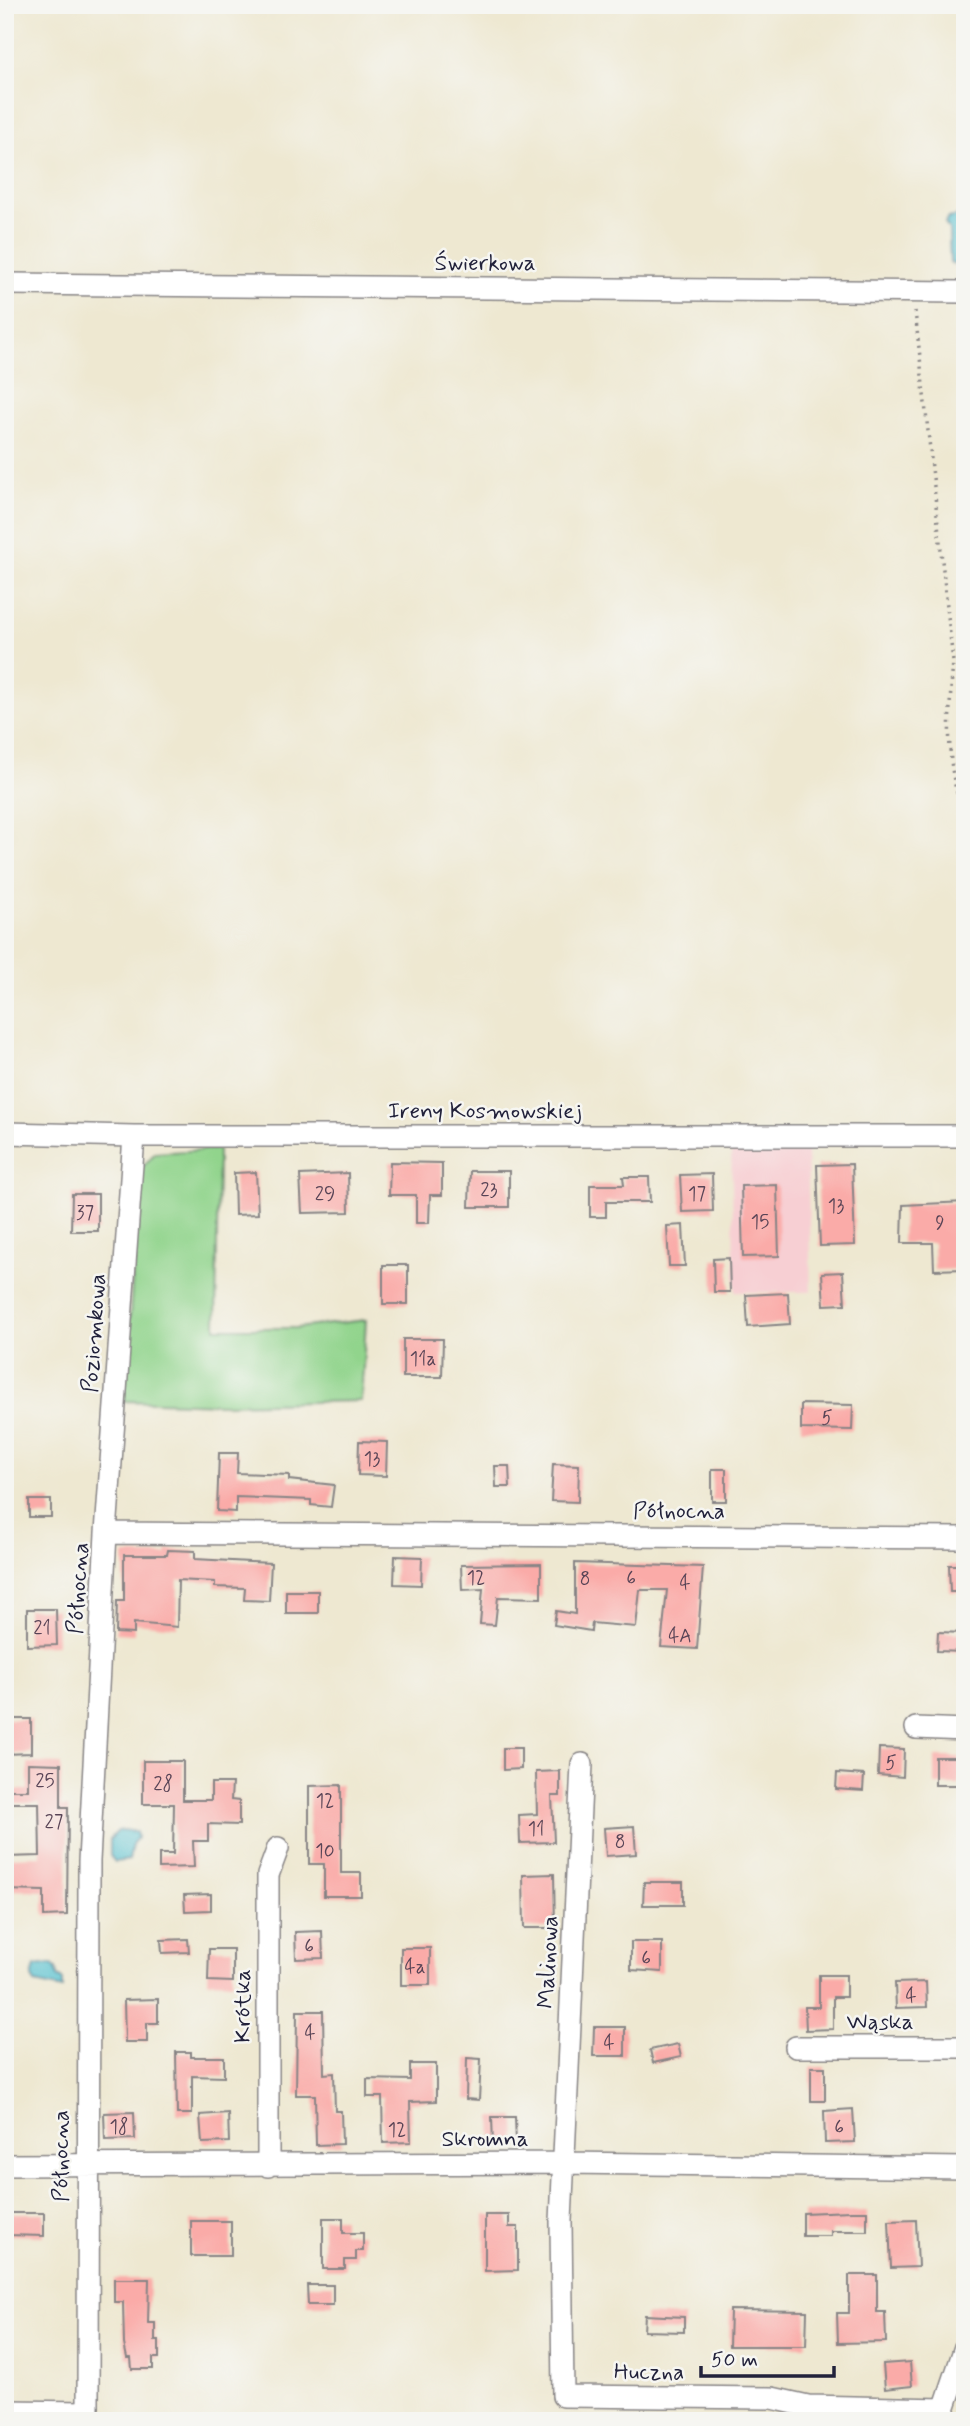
<svg xmlns="http://www.w3.org/2000/svg" width="970" height="2426" font-family="Mynerve,sans-serif">
<style>
.built{fill:#f7cfd3}
.green{fill:#91d48c;stroke:#5a7b64;stroke-width:2}
.water{fill:#54c0ce;stroke:#3b7184;stroke-width:2}
.building{fill:#faaba8}
.lines{fill:none;stroke-linecap:round;stroke-linejoin:round}
.minor-casing{stroke:#888586;stroke-width:24}
.path{stroke:#888586;stroke-width:3.5;stroke-dasharray:2 5;stroke-linecap:butt}
.minor{stroke:#fff;stroke-width:21}
.labels{text-anchor:middle;stroke-width:5;stroke-linejoin:round;paint-order:stroke}
.number-label{font-size:19px;fill:#584456}
.street-label{font-size:23px;fill:#22223b;stroke:#f6f6f2}
</style>
<rect width="100%" height="100%" fill="#f6f6f2"/>
<filter id="ink" filterUnits="userSpaceOnUse"><feTurbulence type="fractalNoise" baseFrequency=".0143" numOctaves="2"/><feDisplacementMap in="SourceGraphic" scale="14" xChannelSelector="R" yChannelSelector="G"/><feConvolveMatrix kernelMatrix="1 2 1 2 8 2 1 2 1" color-interpolation-filters="sRGB"/></filter>
<filter id="wash" filterUnits="userSpaceOnUse"><feTurbulence type="fractalNoise" baseFrequency=".00686" numOctaves="4" result="noise"/><feDisplacementMap in="SourceGraphic" scale="28" xChannelSelector="R" yChannelSelector="G"/><feGaussianBlur stdDeviation="1.57" result="paint"/><feColorMatrix in="noise" values="0 0 0 0 0 0 0 0 0 0 0 0 0 0 0 0 0 1.4 0 .05"/><feComposite in="paint" operator="in"/></filter>
<g filter="url(#wash)">
<rect width="100%" height="100%" fill="#eee8d1"/>
<!-- built -->
<path class="built" d="M807,1149L811,1292H735L731,1150Z"/>
<!-- green -->
<path class="green" d="M218,1149L216,1328H296L366,1320L361,1401L223,1404L124,1401L140,1170L155,1153Z"/>
<!-- water -->
<path class="water" d="M965,215V268L950,263L949,230L945,223L948,218Z
M124,1830L136,1832L137,1838L132,1844L129,1860L115,1862L110,1856V1839L118,1831Z
M51,1964L56,1968L57,1977L63,1980V1989L35,1983L32,1978L35,1966Z"/>
<g id="blocks">
<!-- building -->
<path class="building" d="M390,1162L442,1163V1195H430L429,1223H416V1195H389Z
M852,1164L855,1245L820,1246L817,1165Z
M470,1171H509V1207H469Z
M256,1172L258,1214L235,1215L234,1173Z
M348,1173L349,1212L302,1213L300,1175Z
M712,1174L713,1211L682,1212L680,1175Z
M623,1177H649L650,1202H606V1217H590V1185H624Z
M777,1185L779,1256L743,1257L741,1186Z
M72,1194H98V1231H71Z
M965,1202V1269L934,1270L933,1243H902L903,1205Z
M683,1225L685,1266H669L667,1226Z
M729,1258L730,1292H714L713,1259Z
M383,1265H408V1304H383Z
M843,1272L845,1304L824,1305L822,1273Z
M788,1293L790,1324L748,1327L746,1295Z
M403,1339H443L442,1377H403Z
M801,1404L853,1405L852,1430L801,1429Z
M359,1441L387,1442L386,1476L358,1475Z
M219,1453H238L237,1473L289,1475V1480L334,1485L331,1507L311,1505V1500L236,1497V1512L217,1511Z
M553,1464L579,1465L578,1502L551,1501Z
M495,1466H509L510,1487H496Z
M712,1469H726V1501H712Z
M29,1500H51V1517H29Z
M168,1550L195,1551V1559L271,1563L269,1601L244,1600L245,1588L215,1587V1582L178,1580L177,1627L134,1623V1634L116,1633L117,1601H124V1555H167Z
M395,1556L422,1557L421,1585L394,1584Z
M575,1563L703,1567L697,1649L661,1647L667,1590H640L636,1627L592,1623L591,1631L554,1625L556,1611L575,1614Z
M541,1564V1598L498,1597L495,1625L480,1624L483,1589L462,1590L461,1565Z
M949,1565H965V1592H950Z
M286,1591H318V1613H286Z
M27,1609H56L57,1645L27,1646Z
M938,1632L965,1633V1652L937,1651Z
M5,1719H31V1753L5,1754Z
M503,1748H521V1769L503,1770Z
M879,1748L904,1749L903,1777L878,1775Z
M935,1757H960V1785H935Z
M143,1761H183V1800H211V1783H232L231,1800L239,1801V1825L208,1824V1841H193L194,1867L159,1868V1854H173L174,1804H143Z
M28,1763L61,1764V1807H68L67,1915L44,1916V1891L5,1890V1857L40,1856L39,1803H5V1790H28Z
M560,1771V1796H552L554,1842L520,1843L519,1815L537,1814L536,1772Z
M837,1773L864,1775L863,1791L836,1789Z
M341,1785V1873H361V1896H324V1864H309V1786Z
M634,1826L636,1854L606,1856L604,1828Z
M554,1874L555,1928H524L523,1875Z
M644,1882H683V1905H643Z
M211,1894V1910L185,1911L184,1895Z
M322,1931L323,1958L296,1959L295,1932Z
M188,1939L189,1952L162,1953L161,1940Z
M631,1942H662V1972L631,1970Z
M401,1948H430V1985H401Z
M209,1949H233V1982L208,1981Z
M819,1975H846V1997H833V2029L806,2030L805,2007H819Z
M926,1982L927,2007L896,2008L895,1983Z
M158,1999V2023H147V2042H125L124,2000Z
M297,2011H323L324,2074L334,2073L335,2111H341L342,2144L316,2145L315,2095H296Z
M594,2027H625V2056H593Z
M678,2044L681,2057L653,2063L650,2050Z
M176,2052H191V2057H224V2077L192,2076V2114H177Z
M467,2058L481,2059L479,2100L466,2099Z
M410,2064H436V2101L410,2102L411,2142L383,2143L382,2097H367V2079L410,2080Z
M811,2067H825V2101H811Z
M853,2109L855,2142L825,2143L824,2111Z
M134,2112L135,2139L105,2140L104,2113Z
M228,2113L229,2142L202,2143L200,2115Z
M492,2117H515L516,2144L493,2145Z
M851,2211H867V2231H831V2236H803V2213Z
M8,2213H44V2236L8,2235Z
M485,2215H509V2227H518V2270L485,2271Z
M323,2218H343V2233H363V2251H356V2260H345V2269H323Z
M916,2220L918,2267L891,2268L889,2221Z
M191,2221H231V2256H191Z
M849,2275H877V2312H885L886,2342L838,2343L837,2313H849Z
M114,2279H149L148,2323H155V2341H159V2358H153V2369H132L131,2358H127L124,2344L123,2302H114Z
M307,2285H333V2305H308Z
M730,2310L807,2311L806,2346H729Z
M645,2315L684,2317V2332L644,2331Z
M910,2362L912,2386L885,2389L883,2364Z"/>
</g>
</g>
<g filter="url(#ink)">
<use href="#blocks" fill-opacity="0" stroke="#888586" stroke-width="2"/>
<g class="lines">
<defs>
<path id="minor" d="M5,284L965,292
M5,1133L134,1136H965
M106,1533L134,1136
M916,1728L965,1730
M582,1764L561,2221L563,2396L772,2398L808,2406L944,2409
M796,2047H965
M5,2165L564,2163L965,2168
M268,2166V1875L278,1848
M5,2411L88,2412
M88,2421L89,1861L106,1533L965,1538
M940,2421L965,2347"/>
</defs>
<!-- minor casing -->
<use href="#minor" class="minor-casing"/>
<!-- path -->
<path class="path" d="M915,311L953,662C949,713 944,768 965,816
M549,2421L555,2410"/>
<!-- minor -->
<use href="#minor" class="minor"/>
</g>
</g>
<g class="labels">
<!-- number labels -->
<g class="number-label">
<text x="489" y="1196">23</text>
<text x="325" y="1200">29</text>
<text x="697" y="1200">17</text>
<text x="836" y="1212">13</text>
<text x="85" y="1219">37</text>
<text x="760" y="1228">15</text>
<text x="940" y="1229">9</text>
<text x="423" y="1365">11a</text>
<text x="827" y="1424">5</text>
<text x="372" y="1465">13</text>
<text x="476" y="1584">12</text>
<text x="631" y="1584">6</text>
<text x="585" y="1585">8</text>
<text x="685" y="1589">4</text>
<text x="42" y="1634">21</text>
<text x="680" y="1642">4A</text>
<text x="891" y="1769">5</text>
<text x="45" y="1787">25</text>
<text x="163" y="1790">28</text>
<text x="325" y="1807">12</text>
<text x="54" y="1828">27</text>
<text x="536" y="1835">11</text>
<text x="620" y="1848">8</text>
<text x="325" y="1857">10</text>
<text x="309" y="1952">6</text>
<text x="646" y="1964">6</text>
<text x="415" y="1973">4a</text>
<text x="911" y="2002">4</text>
<text x="310" y="2039">4</text>
<text x="609" y="2049">4</text>
<text x="119" y="2133">18</text>
<text x="839" y="2133">6</text>
<text x="397" y="2136">12</text>
</g>
<!-- street labels -->
<g class="street-label">
<text x="485" y="270">Świerkowa</text>
<text x="485" y="1118">Ireny Kosmowskiej</text>
<text transform="translate(93 1333) rotate(-86)" y="8">Poziomkowa</text>
<text x="679" y="1518">Północna</text>
<text transform="translate(77 1588) rotate(-86)" y="8">Północna</text>
<text transform="translate(547 1962) rotate(-87)" y="8">Malinowa</text>
<text transform="translate(242 2006) rotate(-90)" y="8">Krótka</text>
<text x="880" y="2029">Wąska</text>
<text x="485" y="2146">Skromna</text>
<text transform="translate(60 2156) rotate(-90)" y="8">Północna</text>
<text x="649" y="2379">Huczna</text>
</g>
</g>
<!-- margin -->
<rect width="970" height="2426" fill="none" stroke="#f6f6f2" stroke-width="28"/>
<!-- scale -->
<path d="M701 2366v10h133v-10" fill="none" stroke="#22223b" stroke-width="3.5"/>
<text x="711" y="2366" font-size="21" fill="#22223b" stroke="#f6f6f2" stroke-width="5" paint-order="stroke">50 m</text>
</svg>
